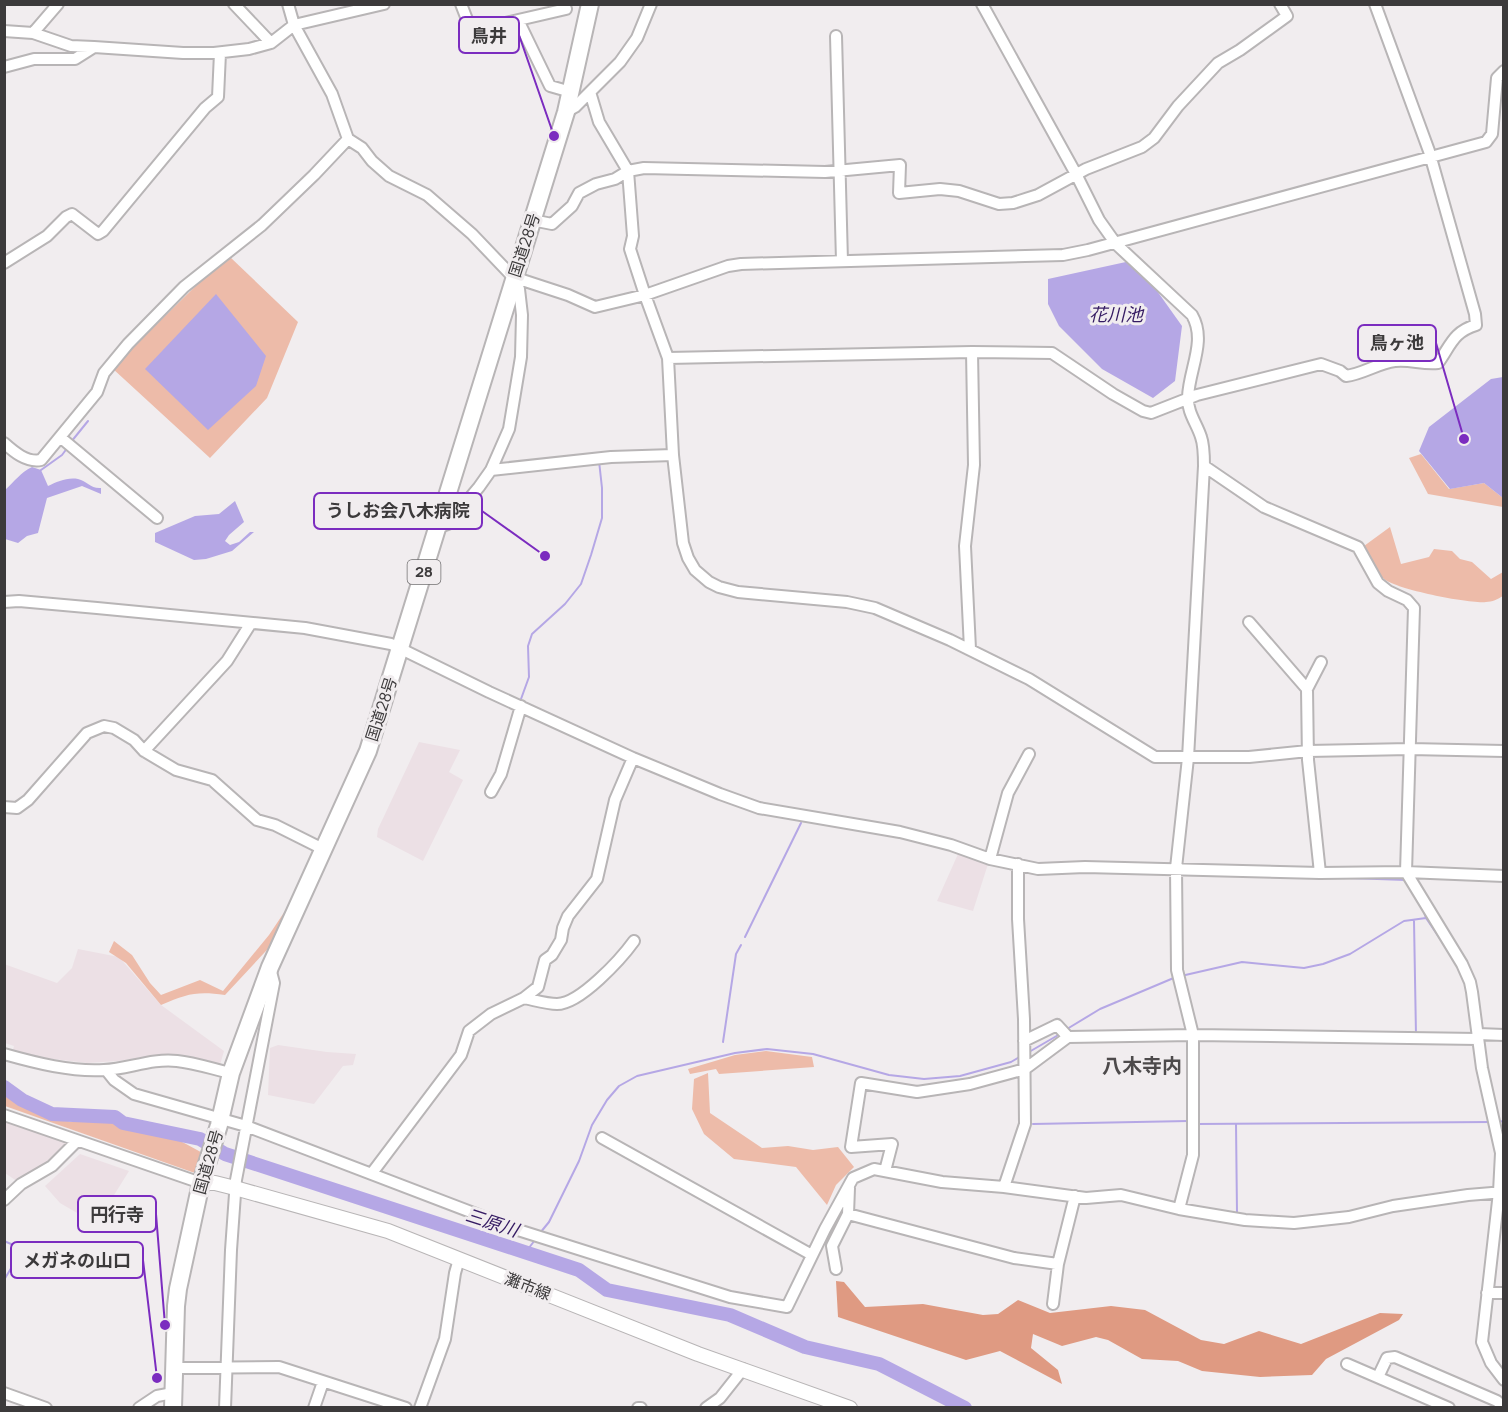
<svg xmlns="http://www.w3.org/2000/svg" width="1508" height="1412" font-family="Manrope,'Noto Sans JP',sans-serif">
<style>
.built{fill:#ece0e5}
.green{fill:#edbba9}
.forest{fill:#df9a82}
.water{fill:#b5a7e5}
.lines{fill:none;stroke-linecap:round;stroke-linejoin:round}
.stream{stroke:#b5a7e5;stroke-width:2}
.river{stroke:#b5a7e5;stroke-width:14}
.minor-casing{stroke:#b8b5b6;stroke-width:14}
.major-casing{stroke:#b8b5b6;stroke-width:16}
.highway-casing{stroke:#b8b5b6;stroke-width:20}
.minor{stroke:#fff;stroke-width:10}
.major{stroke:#fff;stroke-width:14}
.highway{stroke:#fff;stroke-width:16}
.labels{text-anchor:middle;stroke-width:6;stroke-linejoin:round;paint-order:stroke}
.shield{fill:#f1edef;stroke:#727071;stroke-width:1.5}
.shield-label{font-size:15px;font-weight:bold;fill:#3c3a3b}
.street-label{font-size:16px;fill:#3c3a3b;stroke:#f1edef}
.water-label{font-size:18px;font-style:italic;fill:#341a62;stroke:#f1edef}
.quarter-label{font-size:20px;font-weight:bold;fill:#4d4a4b;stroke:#f1edef}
.leader{fill:none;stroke:#7b2cbf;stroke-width:2}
.callout-dot{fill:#7b2cbf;stroke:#f1edef;stroke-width:2}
.callout{fill:#f1edef;stroke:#7b2cbf;stroke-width:2}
.callout-label{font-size:18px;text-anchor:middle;font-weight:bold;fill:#3c3a3b}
</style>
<rect width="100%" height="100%" fill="#f1edef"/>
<!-- built -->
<path class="built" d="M419,742L460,750L449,772L463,780L423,861L377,837L378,829Z
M958,854L988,864L973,911L937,901Z
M78,949L119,957L161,1005L224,1051L220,1065L177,1055L149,1056L118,1061L87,1063L12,1054L14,1046L5,1043L4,964L57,983L72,968Z
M278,1045L327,1052L356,1054L353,1065L343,1066L314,1104L268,1095L270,1048Z
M5,1119L72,1139L52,1166L21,1184L5,1173Z
M80,1154L129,1171L96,1224L60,1203L45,1186Z"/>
<!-- green -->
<path class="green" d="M230,257L298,322L267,398L210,458L112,368L208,274Z
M1421,454L1449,489L1484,483L1503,498V596C1498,599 1492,602 1486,602C1470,604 1393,589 1383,578C1375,570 1370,556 1364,546L1390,527L1401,564L1429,557L1434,549L1452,551L1460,559L1472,562L1491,579L1503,572V507L1428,494L1409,458Z
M315,848L279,937L225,995C196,991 187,994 161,1005L126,963L109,952L114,941L132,955L150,983L161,995L200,980L223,991L269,935L285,911Z
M766,1051L812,1057L814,1067L719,1074L716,1069L690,1074L688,1069L735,1055Z
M708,1073L710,1113L762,1148L788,1146L813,1150L838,1147L854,1167L836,1185L827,1205L796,1167L734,1159L704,1134L692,1109L694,1079Z
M5,1094L49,1115L71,1122L114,1121C124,1127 135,1125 146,1128C168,1134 188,1144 207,1156L202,1174L192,1172L5,1106Z"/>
<!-- forest -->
<path class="forest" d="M836,1281L844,1282L865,1307L923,1304L983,1315L998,1314L1018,1300L1050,1313L1111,1306L1145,1310L1201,1340L1224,1344L1259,1331L1301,1344L1380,1313L1403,1314L1399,1320L1326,1359L1312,1375L1260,1377L1202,1371L1178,1361L1142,1359L1108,1340L1096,1337L1062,1346L1033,1334L1031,1348L1058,1370L1062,1384L1000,1351L966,1360L838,1317Z"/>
<!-- water -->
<path class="water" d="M1135,260L1182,326L1175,381L1153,398L1102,369L1059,326L1048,304V279Z
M216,294L266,356L256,386L208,430L145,369Z
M1503,377V498L1484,483L1450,489L1419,451L1429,427L1491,379Z
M32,467L41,470L48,486C57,482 67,477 78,479C87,481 91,489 101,488V494L82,486L47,498L38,533L27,536L18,543L5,539V490C15,481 20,473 32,467Z
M235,501L244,522L229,535L225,541L230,545L239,542L250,532H254L232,551L206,559L194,560L155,542V533L195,516L219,514Z"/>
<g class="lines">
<!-- stream -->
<path class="stream" d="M71,442L88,421
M41,470L62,455L68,447
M205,692L220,677
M521,699L529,677L528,646L532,634L565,604L581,584L591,555L602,518V488L599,461
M1349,878L1406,880
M1423,909L1426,918L1443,943
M1414,921L1416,1035
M745,937L801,823
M1181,976L1242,962L1304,968L1323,964L1350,954L1404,921L1426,918
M1067,1029L1100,1009L1176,977
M723,1042L736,954L741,945
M1029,1052L1060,1034
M1497,1122L1504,1121
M1033,1124L1188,1121
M1197,1124L1491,1122
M1236,1124L1237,1213
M540,1233L549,1222L579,1161L592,1125L607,1100L619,1086L637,1076L735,1053L767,1049L813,1054L889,1075L924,1079L960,1076L1011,1062L1021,1056
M4,1241L30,1252
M525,1253L535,1240
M4,1280L13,1265"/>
<!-- river -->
<path class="river" d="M4,1087L22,1100L52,1114L115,1117L123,1123L200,1139L225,1154L579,1270L607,1290L730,1315L805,1347L879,1364L965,1408"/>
<defs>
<path id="minor" d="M234,4L271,43
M288,4L294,25L332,94L348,139L362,148L372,161L389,176L427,195L472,234L513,277L519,289L522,315L521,357L509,429L491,470L479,487L448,524L437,528
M461,4L475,40L501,24L566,9L564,4
M982,4L1076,174L1099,220L1116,244L1192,315C1207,341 1189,369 1188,397C1187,412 1197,424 1201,437C1204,445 1204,457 1204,466L1188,758L1176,868L1177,970L1193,1035V1155L1179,1209
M518,20L550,86L571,92
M4,31L33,33L71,46L94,47
M33,33L58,4
M836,36L842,261
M4,67L34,59H75L94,47L183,53H214L249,49L271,43L294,25L384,4
M590,92L599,122L628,171L633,236L630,249L645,295L668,358L673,455L683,543L688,558L695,570L709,582L719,587L738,592L847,602L875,608L950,640L1029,679L1155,757H1249L1308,751L1410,749L1504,751
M566,112L575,107L620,62L637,38L651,4
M532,220L552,224L572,206L579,193L596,184L615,179L628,171L644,168L825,172L900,165L899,193L940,189L959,191L999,204L1013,203L1038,195L1086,169L1142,147L1154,138L1178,106L1218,63L1240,50L1287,16L1280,4
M4,263L47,236L66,217L72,214L98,234L103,231L205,108L218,97L220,53
M513,277L568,295L595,307L645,295L728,266L741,264L1063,255L1088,250L1486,142L1492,134L1497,78L1504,71
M668,358L972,352L1052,353L1113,394L1143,411L1151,413L1197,395L1321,364L1340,371L1346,376C1363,374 1378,363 1395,361C1410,359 1423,365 1438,363C1451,345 1453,332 1476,325L1475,314L1429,151L1375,4
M60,437L157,518
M4,443C14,452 27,463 41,460L97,392L104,373L128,344L184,287L262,225L314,175L348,139
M1204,466L1264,507L1358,547L1378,583L1388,591L1407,600L1414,608L1406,872L1462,964L1470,982L1472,992L1482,1068L1501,1153L1499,1192L1482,1342L1491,1363L1504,1380
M491,470L611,457L673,455
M4,602L19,601L97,608L305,628L391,644L489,692L633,758L720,794L759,808L900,832L951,845L990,859L1038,869L1085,867L1320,873L1406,872L1504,876
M1249,622L1307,689
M970,649L965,546L974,465L972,352
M144,751L227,661L251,623
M491,792L501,774L521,706
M4,807L17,808L28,800L87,733L104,726L114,728L134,740L144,751L176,770L212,780L257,820L275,825L323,849
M990,859L1008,793L1029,754
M1320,873L1308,760L1307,689L1321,662
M524,998C534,1000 547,1004 557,1004C580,1004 621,959 634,941
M1478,1034L1504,1035
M1024,1041L1057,1025L1068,1037
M4,1054C36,1063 71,1072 104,1070C128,1069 152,1058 177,1061C195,1063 213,1069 231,1073
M106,1070L114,1080L134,1094L246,1126L518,1230L730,1297L787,1307L825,1229L853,1178L874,1169L942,1182L1004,1187L1086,1198L1121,1195L1179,1209L1245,1220L1294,1223L1349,1217L1393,1206L1468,1195L1504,1192
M4,1115L201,1183
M602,1138L812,1255
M885,1171L892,1144L851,1147L861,1083L917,1092L970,1084L1025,1069L1068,1037L1193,1035L1478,1039
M372,1173L461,1055L469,1031L491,1014L524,998L538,987L545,960L552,955L561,940L563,928L568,916L597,879L615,800L633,758
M1004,1187L1025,1124L1024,1019L1018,919V864
M4,1200L21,1184L52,1166L77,1141
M848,1214L1014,1258L1058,1264
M836,1269L832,1246L848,1214L849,1188
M1487,1293H1504
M1053,1304L1058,1264L1075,1196
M1347,1364L1449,1408
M174,1368L279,1367L406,1408
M1378,1377L1387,1358L1395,1357L1497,1401L1501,1405L1500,1408
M4,1393L46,1408
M139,1408L157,1396L173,1393
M225,1408L231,1250L236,1180L274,983L270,968
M314,1408L323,1382
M420,1408L445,1339L455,1273L459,1259
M638,1408H641
M706,1408L720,1398L743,1369"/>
<path id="major" d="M201,1183H215L235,1188L388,1231L698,1354L850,1408"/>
<path id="highway" d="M173,1408L176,1306L178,1289L201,1183L219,1125L231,1073L270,967L368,751L566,112L590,4"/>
</defs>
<!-- minor casing -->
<use href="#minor" class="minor-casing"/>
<!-- major casing -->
<use href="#major" class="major-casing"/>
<!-- highway casing -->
<use href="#highway" class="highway-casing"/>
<!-- minor -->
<use href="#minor" class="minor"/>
<!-- major -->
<use href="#major" class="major"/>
<!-- highway -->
<use href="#highway" class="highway"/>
</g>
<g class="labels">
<!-- shield labels -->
<rect class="shield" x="407.5" y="560" width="33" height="24" rx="4.5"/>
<g class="shield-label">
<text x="424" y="577">28</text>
</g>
<!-- street labels -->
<g class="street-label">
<text transform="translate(524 245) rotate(-72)" y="6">国道28号</text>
<text transform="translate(381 709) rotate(-72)" y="6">国道28号</text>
<text transform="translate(208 1162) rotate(-74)" y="6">国道28号</text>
<text transform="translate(528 1286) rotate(21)" y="6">灘市線</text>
</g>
<!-- water labels -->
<g class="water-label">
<text x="1116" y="321">花川池</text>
<text transform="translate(492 1223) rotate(18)" y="6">三原川</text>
</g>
<!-- quarter labels -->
<g class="quarter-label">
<text x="1142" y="1073">八木寺内</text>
</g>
</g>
<!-- callouts -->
<path class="leader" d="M554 136L519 35M1464 439L1436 343M545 556L482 511M165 1325L156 1214M157 1378L143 1260"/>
<g class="callout-dot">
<circle cx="554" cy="136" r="6"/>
<circle cx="1464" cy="439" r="6"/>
<circle cx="545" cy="556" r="6"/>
<circle cx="165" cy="1325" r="6"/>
<circle cx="157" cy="1378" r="6"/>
</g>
<g class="callout">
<rect x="459" y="17" width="60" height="36" rx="6"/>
<rect x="1358" y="325" width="78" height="36" rx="6"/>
<rect x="314" y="493" width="168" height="36" rx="6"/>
<rect x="78" y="1196" width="78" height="36" rx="6"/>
<rect x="11" y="1242" width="132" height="36" rx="6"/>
</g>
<g class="callout-label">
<text x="489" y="42">鳥井</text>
<text x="1397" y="349">鳥ヶ池</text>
<text x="398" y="517">うしお会八木病院</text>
<text x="117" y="1221">円行寺</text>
<text x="77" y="1267">メガネの山口</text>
</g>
<!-- border -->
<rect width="1508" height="1412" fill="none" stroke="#3c3a3b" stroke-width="12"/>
</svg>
